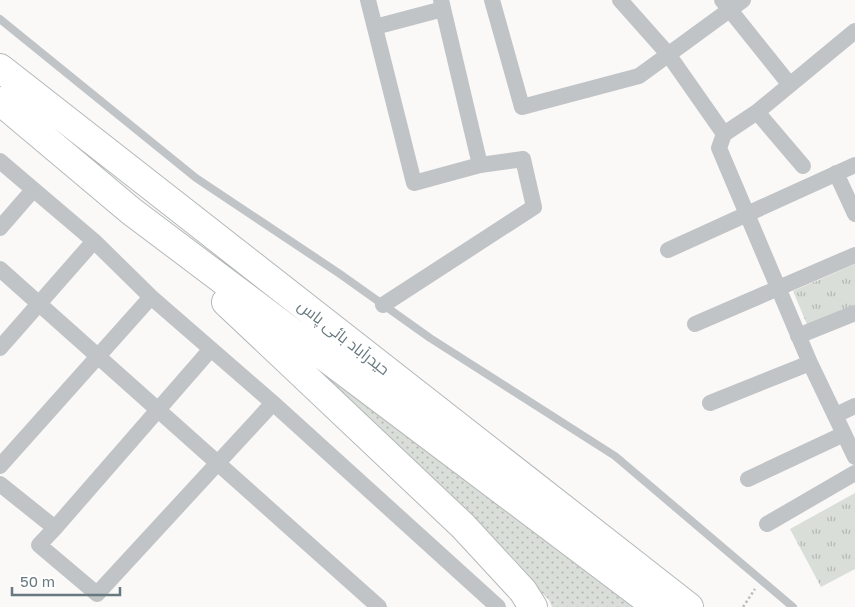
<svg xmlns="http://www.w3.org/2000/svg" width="855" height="607" font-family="'Golos Text',Cairo,sans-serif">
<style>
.grass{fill:url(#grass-dots)}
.park{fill:url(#park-tufts)}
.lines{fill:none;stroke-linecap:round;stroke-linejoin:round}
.highway-casing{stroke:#b4b8ba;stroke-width:30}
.path{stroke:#babec0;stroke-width:2.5;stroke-dasharray:2.5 2.5;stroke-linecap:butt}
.lane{stroke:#c0c4c7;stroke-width:8}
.street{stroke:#c0c4c7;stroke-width:16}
.highway{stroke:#fff;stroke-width:28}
.labels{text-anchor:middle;stroke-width:5;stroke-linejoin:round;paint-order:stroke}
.street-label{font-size:16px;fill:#68787f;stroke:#fff}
</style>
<defs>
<pattern id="grass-dots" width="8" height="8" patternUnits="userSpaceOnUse" patternTransform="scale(1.25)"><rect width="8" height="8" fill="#daded8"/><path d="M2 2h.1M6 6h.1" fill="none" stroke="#b5b9b4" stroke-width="1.8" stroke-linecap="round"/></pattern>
<pattern id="park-tufts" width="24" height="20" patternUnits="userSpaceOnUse" patternTransform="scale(1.25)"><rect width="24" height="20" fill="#daded8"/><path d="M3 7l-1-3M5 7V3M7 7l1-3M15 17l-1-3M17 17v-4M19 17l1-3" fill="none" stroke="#b5b9b4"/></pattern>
</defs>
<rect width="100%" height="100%" fill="#faf9f8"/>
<!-- grass -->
<path class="grass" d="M288,343L633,607H552L549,600Z"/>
<!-- park -->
<path class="park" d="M855,264V308L808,327L793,291Z
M855,493V569L821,587L790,529Z"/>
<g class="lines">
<defs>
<path id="highway" d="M0,68L689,607
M0,101L131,211L657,607
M226,302L463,526L523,591L533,607"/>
</defs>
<!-- highway casing -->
<use href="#highway" class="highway-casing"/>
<!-- path -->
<path class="path" d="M743,607L755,589"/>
<!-- lane -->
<path class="lane" d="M0,19L196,178L340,274L430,338L615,456L793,607"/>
<!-- street -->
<path class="street" d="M368,0L414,183L480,165L523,159L534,207L383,305
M441,0L480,165
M492,0L522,107L639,76L743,0
M620,0L668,54L724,134L719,148L810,363L855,457
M722,0L790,85
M375,27L443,9
M757,112L855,31
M724,134L757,112L803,166
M0,161L94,241L151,297L273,403L498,607
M836,173L855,214
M0,228L33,190
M668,250L855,165
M0,269L379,607
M695,324L855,255
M798,336L855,313
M0,348L94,241
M710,403L810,363
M836,415L855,406
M0,466L151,297
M748,479L844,434
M0,484L55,528L39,545L97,594L273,403
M767,524L855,473
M55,528L211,349"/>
<!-- highway -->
<use href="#highway" class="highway"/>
</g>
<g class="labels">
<!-- street labels -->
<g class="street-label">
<text transform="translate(344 337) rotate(38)" y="6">حیدرآباد بائی پاس</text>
</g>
</g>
<!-- scale -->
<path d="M12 587v8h108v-8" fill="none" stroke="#68787f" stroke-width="2.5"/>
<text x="20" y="587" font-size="15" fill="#68787f" stroke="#ffffff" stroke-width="4" paint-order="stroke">50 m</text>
</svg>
